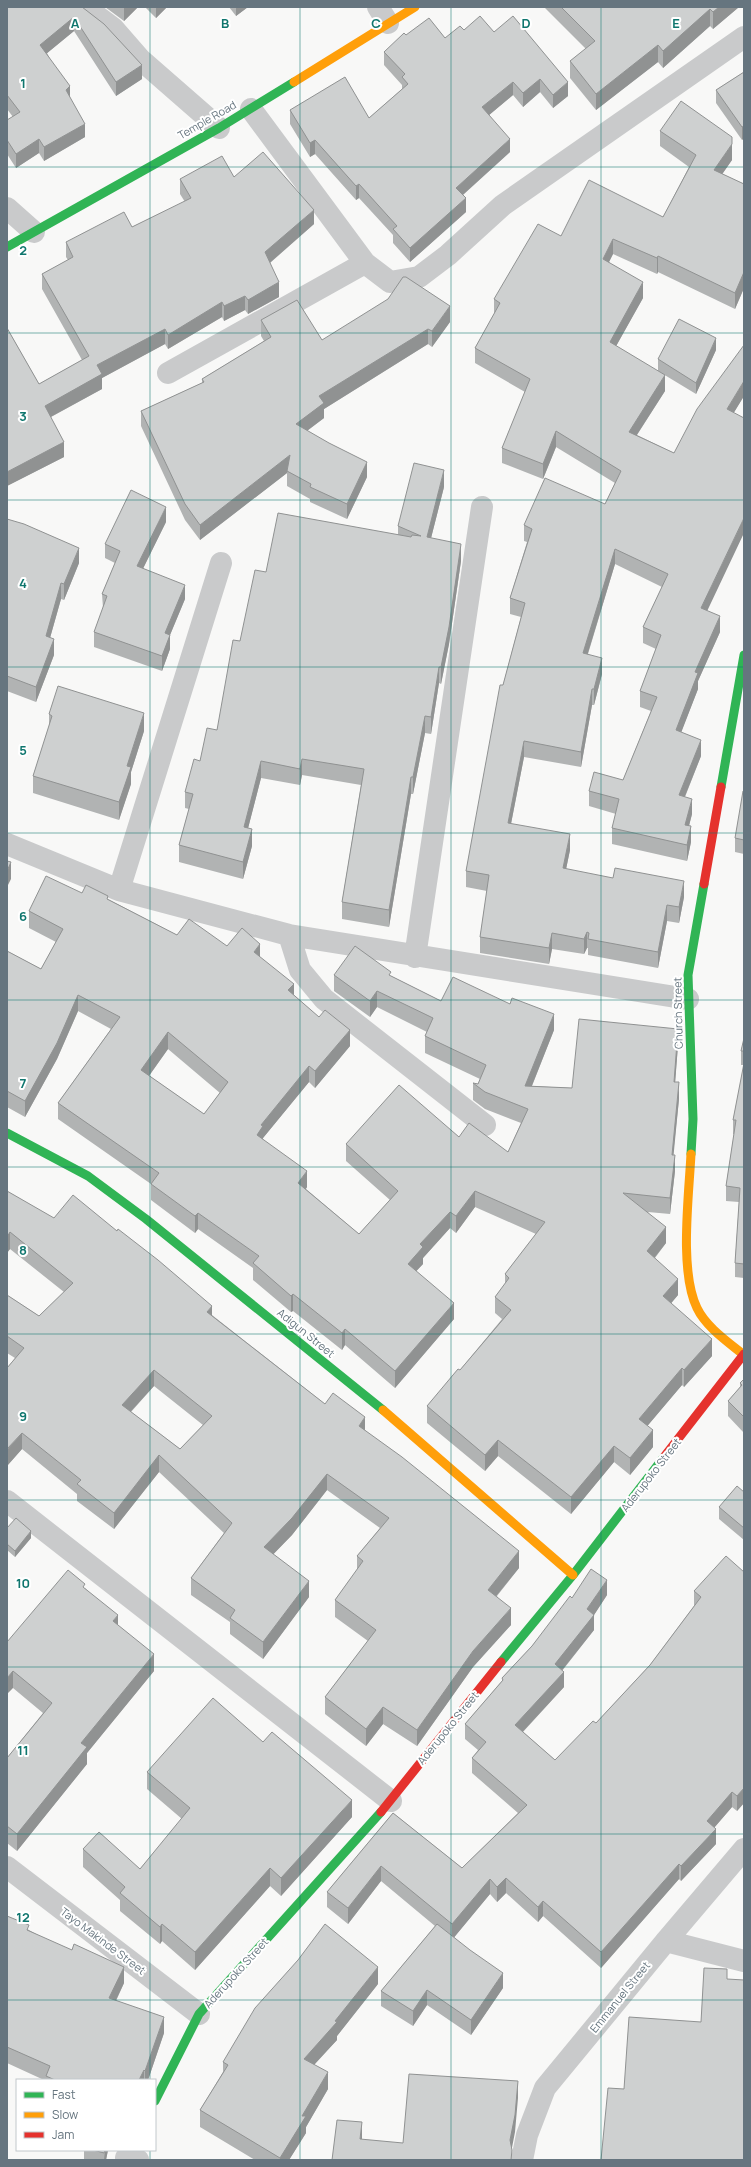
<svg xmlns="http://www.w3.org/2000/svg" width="751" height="2167" font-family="Manrope,sans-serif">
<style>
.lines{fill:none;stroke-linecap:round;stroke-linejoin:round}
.street{stroke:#c9cacb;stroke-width:22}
.fast{stroke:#30b455;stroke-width:9}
.slow{stroke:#ff9f0a;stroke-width:9}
.jam{stroke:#e5322d;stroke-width:9}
.wall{fill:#b1b3b3;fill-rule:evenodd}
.shaded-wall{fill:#909292}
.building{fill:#ced0d0;stroke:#909292;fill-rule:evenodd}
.grid{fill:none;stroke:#0f766e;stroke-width:1;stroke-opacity:0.55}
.labels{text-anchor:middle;stroke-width:4;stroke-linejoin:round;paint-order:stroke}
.street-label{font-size:11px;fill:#66757f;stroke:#fff}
.grid-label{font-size:13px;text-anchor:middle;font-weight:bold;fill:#0f766e;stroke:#fff;stroke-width:4;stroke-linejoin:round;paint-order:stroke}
</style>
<rect width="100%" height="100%" fill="#f8f8f7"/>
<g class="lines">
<!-- street -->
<path class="street" d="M85,7L113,28L140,59L219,128
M378,7L388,23
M251,109L365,263L390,282L419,277L448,255L503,205L744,37
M7,208L34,232
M168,373L365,263
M7,844L119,890L289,935L688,999
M119,890L221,563
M289,935L300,970L324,999L485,1125
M415,957L482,507
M7,1501L391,1801
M7,1867L199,2014
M666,1941L744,1961
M126,2158L138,2160
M522,2160L527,2135L545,2088L666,1941L744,1849"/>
<!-- fast -->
<path class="fast" d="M7,247L219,128L294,82
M721,787L744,655
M7,1133L88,1176L146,1219L383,1410
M691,1154L693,1119L688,975L704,884
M501,1662L573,1575L664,1457
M155,2101L199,2014L381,1812"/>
<!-- slow -->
<path class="slow" d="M294,82L415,7
M691,1154C689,1195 679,1271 697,1308C706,1327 728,1342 744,1355
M383,1410L573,1575"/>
<!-- jam -->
<path class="jam" d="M704,884L721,787
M664,1457L744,1354
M381,1812L501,1662"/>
</g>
<!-- wall -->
<path class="wall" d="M7,7H82L142,79L116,96L74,31L47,53L70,98L85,137L44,161L39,153L16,168L7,154V120L13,117L7,109Z
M105,7H138L124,21Z
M145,7H167L156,18Z
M229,7H248L236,16Z
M544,7H739L713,29L710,26L663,68L658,62L596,110L570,78V61L586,49Z
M464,30L494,32L568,96L553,108L540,92L523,107L513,95L489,115L510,152L463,195L466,212L410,262L393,243V235L359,198L356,200L315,154L310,157L290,124V110L369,118L402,89V85L384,65V52L406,35L445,38Z
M744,72V138L742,140L716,103V90Z
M660,131L732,160L722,174L744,184V288L735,309L658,272L657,274L613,254L609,262L643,298L616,346L665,391L637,435L674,453L744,396L734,412L707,611L720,632L698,681V689L681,732L701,756L685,797L692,814L689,826L691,842L687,861L612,844V828L616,814L589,806V791L623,780L651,711L640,707V691L656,649L643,643V627L662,587L615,564L588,654L602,674L594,705H592L581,767L524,757L511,824L570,850L566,869L684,897L679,923L667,921L658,968L588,955V948H587L584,954L552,949L549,964L480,953V937L487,891L466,887V871L503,685L521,617L510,614V598L527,542L524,541V525L605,504L615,483L556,447L543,479L502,463V448L525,392L475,363V348L494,314V299L561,236L663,217L689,167L660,146Z
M234,177L314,224L270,263L279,297L248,314L245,310L224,321L222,317L168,349L165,344L102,378V389L51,417L64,457L7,486V328L39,384L82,360L42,289V274L68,260L66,257V242L132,227L185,202L180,194V179Z
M261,320L322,340L450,322L432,347L428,344L324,409V418L307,431L367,477L347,519L310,502V499L287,486V473L200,540L185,520L141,426V411L202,383V379L264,341L261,336Z
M716,350L696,394L658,371V359Z
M444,487L431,538L461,561L449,644L441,684L439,683L431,734L425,733L413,794H411L389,927L342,919V902L361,785L302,775L300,785L261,778L248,828L252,846L243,879L179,862V845L189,809L185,808V792L200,761L217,730L240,641L266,572L398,535V526Z
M7,519L79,563L64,600L61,599L50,638L54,655L36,702L7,691Z
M166,522L143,568L185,599L170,635V649L162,671L94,647V632L103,608L102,594L115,563L105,558V544Z
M49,714L144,731L131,772V784L119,820L33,793V776L49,727Z
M744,791V854L735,852V838Z
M82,893L108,899L177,935L227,946L260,957L294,995L350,1046L315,1088L309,1082L263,1138V1139L307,1187L306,1189L359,1234L390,1200L346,1161V1144L459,1137L508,1152L521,1123L485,1109L473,1100V1083L478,1084L480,1079L425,1053V1036L427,1032L377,1007L370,1017L334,991V975L391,976L441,1001L554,1030L532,1086L572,1088L678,1045L675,1082L679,1099L673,1155L675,1171L670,1214L648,1212L666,1243L655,1258L678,1295L671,1303L712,1356L684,1387L682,1385L647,1426L653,1447L630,1475L614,1462L571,1514L498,1456L485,1471L427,1423V1406L460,1370L502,1319L495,1313V1297L505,1284V1274L536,1234L475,1207L456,1233L450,1228L423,1258V1264L416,1271L454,1319L395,1388L345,1345L342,1350L293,1311L291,1312L253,1280V1268L198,1229L195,1233L151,1200V1184L58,1119V1103L111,1029L78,1011L57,1059L25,1117L7,1107V951L41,969L56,942L29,928V911ZM168,1049L220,1093L204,1114L149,1076Z
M744,1038V1278L735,1277V1263L739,1202L726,1201V1186L734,1134H733V1120L744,1065H741V1051Z
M7,1191L212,1315L325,1404L365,1430L519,1568L497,1596L511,1625L473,1667L417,1746L383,1724L366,1746L325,1714V1697L368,1641L335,1617V1600L357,1570V1556L380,1528L327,1490L292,1535L273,1554L309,1597L263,1659L230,1634V1622L191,1595V1578L224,1533L159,1472L114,1529L77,1501V1494L22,1449L7,1466V1368L15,1358L7,1353V1295L39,1316L64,1292L10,1249L7,1253ZM154,1386L203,1425L180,1449L131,1412Z
M744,1379V1433L728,1416V1401L740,1387V1383Z
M744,1492V1540L719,1519V1507Z
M7,1528L31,1538L15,1557L7,1550Z
M744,1572V1803L737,1811L732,1807L714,1828L716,1844L681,1881L679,1879L601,1968L543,1916L538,1922L506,1893L497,1902L490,1894L454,1937L503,1988L471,2035L427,2005L413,2026L381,2006V1991L435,1926L381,1881L348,1924L327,1907V1892L393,1813L462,1868L518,1813L472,1773V1758L478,1750L465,1739V1724L502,1681V1678L532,1646L572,1598L607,1595L594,1615V1630L562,1671L564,1687L523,1732L555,1760L596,1723L650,1665L694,1606V1591Z
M85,1588L118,1625L154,1671L87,1753V1764L17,1851L7,1843V1758L43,1713L13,1688L7,1642Z
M263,1742L352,1817L281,1896L270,1886L195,1970L162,1941L160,1944L120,1911V1900L83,1867V1849L140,1869L182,1819L147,1789V1772Z
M7,1916L29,1930L124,1983L116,2001L164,2033L148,2080H44L7,2063Z
M378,1984L337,2036V2040L314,2064L328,2089L306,2127V2133L289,2160H255L200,2127V2110L223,2072V2062Z
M84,2150H108L106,2160H84Z"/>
<!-- shaded-wall -->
<path class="shaded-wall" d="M124,7H138L124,21Z
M156,7H167L156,18Z
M236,7H248L236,16Z
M719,7H739L713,29V12Z
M710,9V26L663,68V51Z
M74,17V31L40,59V45Z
M658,45V62L596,110V94Z
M142,65V79L116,96V82Z
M540,79V92L523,107V93Z
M513,82V95L482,121V107Z
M568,82V96L553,108V95Z
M70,86V100L66,90Z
M85,124V137L44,161V147Z
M744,126V138L742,140V127Z
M39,139V153L16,168V154Z
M510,139V152L456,201V188Z
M315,140V154L310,157V143Z
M732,144V160L714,186V170Z
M359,184V198L356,200V186Z
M466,198V212L410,262V248Z
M314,210V224L265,267V252Z
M613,239V254L603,274V259Z
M658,256V272L657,274V258Z
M744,272V288L735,309V293Z
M279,282V297L248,314V300Z
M643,282V298L610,357V342Z
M245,296V310L224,321V306Z
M222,302V317L168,349V335Z
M450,306V322L432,347V331Z
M165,329V344L102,378V389L45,420V406L97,365Z
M428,329V344L324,409V418L296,439V424L319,396Z
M716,338V350L696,394V383Z
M665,375V391L629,447V432Z
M744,381V396L727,424V409Z
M556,431V447L543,479V464Z
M64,442V457L7,486V472Z
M290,455L287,473L200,540V525Z
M367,462V477L347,519V504Z
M444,470V487L427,554V537Z
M166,507V522L137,581V566Z
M744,518V533L701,624V608Z
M461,544V561L449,644L441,684V667Z
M79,548V563L64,600V584Z
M615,549V564L583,669V653Z
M61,583V599L46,652V636Z
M185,585V599L170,635V649L162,671V656L165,633Z
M720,616V632L698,681V689L676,746V730L695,672Z
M54,639V655L36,702V687Z
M602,658V674L594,705V689Z
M439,667V683L431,734V717Z
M592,689V705L581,767V752Z
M144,713V731L131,772V784L119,820V802L127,766Z
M425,716V733L413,794V777Z
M701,740V756L679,811V795Z
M524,741V757L508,839V823Z
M302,759V775L300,785V769Z
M261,761V778L244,844V827Z
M411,777V794L389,927V910Z
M692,799V814L685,841V825Z
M691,826V842L687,861V845Z
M252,829V846L243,879V862Z
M570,834V850L563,884V868Z
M11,862V879L7,887V871Z
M684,881V897L679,923V907Z
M667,905V921L658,968V952Z
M587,932V948L584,954V939Z
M552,933V949L549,964V948Z
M260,944V960L254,952Z
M294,984V1001L288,990Z
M377,991V1007L370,1017V1001Z
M78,995V1011L57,1059L25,1117V1101Z
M554,1014V1030L525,1103V1086Z
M678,1029V1045L674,1098V1082Z
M350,1030V1046L315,1088V1071Z
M168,1032V1049L141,1087V1070Z
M309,1066V1082L263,1138V1143L257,1135L261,1125Z
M679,1082V1099L672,1171V1155Z
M675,1155V1171L670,1214V1198Z
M307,1171V1187L298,1200V1183Z
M475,1191V1207L456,1233V1216Z
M450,1212V1228L423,1258V1264L408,1280V1264L420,1244Z
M198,1213V1229L195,1233V1216Z
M666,1227V1243L647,1267V1251Z
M10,1232V1249L7,1253V1237Z
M678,1279V1295L663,1313V1296Z
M293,1294V1311L291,1312V1296Z
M454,1303V1319L395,1388V1371Z
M212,1306V1323L207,1312Z
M345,1329V1345L342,1350V1333Z
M712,1339V1356L684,1387V1370Z
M682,1368V1385L639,1436V1419Z
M154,1370V1386L122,1421V1405Z
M365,1417V1434L359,1426Z
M653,1430V1447L630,1475V1458Z
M22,1433V1449L7,1466V1450Z
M498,1440V1456L485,1471V1455Z
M614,1446V1462L571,1514V1497Z
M159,1455V1472L114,1529V1513Z
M327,1474V1490L292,1535L264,1564V1547Z
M31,1531V1538L15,1557V1551Z
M519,1551V1568L488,1606V1590Z
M607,1580V1595L594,1615V1630L555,1679V1664L587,1609Z
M309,1581V1597L263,1659V1642Z
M511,1608V1625L473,1667L417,1746V1730L473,1651Z
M118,1615V1632L113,1621Z
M154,1654V1671L87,1753V1764L17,1851V1834L81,1743Z
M13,1671V1688L7,1694V1678Z
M564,1672V1687L515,1740V1725Z
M383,1707V1724L366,1746V1729Z
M744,1788V1803L737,1811V1796Z
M732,1792V1807L707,1836V1821Z
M352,1800V1817L281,1896V1878Z
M716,1829V1844L681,1881V1866Z
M679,1864V1879L601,1968V1952Z
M381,1866V1881L348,1924V1908Z
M270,1868V1886L195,1970V1952Z
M506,1878V1893L497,1902V1887Z
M490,1879V1894L452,1940V1924Z
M543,1901V1916L538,1922V1907Z
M162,1924V1941L160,1944V1927Z
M124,1967V1983L109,2015V1998Z
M378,1967V1984L337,2036V2040L304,2076V2059Z
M503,1973V1988L471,2035V2020Z
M427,1990V2005L413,2026V2011Z
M164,2017V2033L148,2080H145V2071Z
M144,2070V2080H139Z
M328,2072V2089L306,2127V2133L289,2160H280V2158L302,2116Z
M518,2081V2098L515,2132L510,2158V2140Z
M362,2122V2139H360Z
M105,2150H108L106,2160H104Z"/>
<!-- building -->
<path class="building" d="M7,7H82L104,24L142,65L116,82L74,17L40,45L70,86L66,90L85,124L44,147L39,139L16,154L7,140V120L20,112L7,95Z
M561,7H719L713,12L710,9L663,51L658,45L596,94L570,61L595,41Z
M480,16L494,32L513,16L568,82L553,95L540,79L523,93L513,82L482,107L510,139L456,188L466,198L410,248L393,229L397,226L359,184L356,186L315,140L310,143L290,110L345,77L369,118L408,84L402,77L405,74L384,52L404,33L406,35L429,18L445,38L460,26L464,30Z
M744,72V126L742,127L716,90Z
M681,101L732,137V144L714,170L744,184V272L735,293L658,256L657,258L613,239L603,259L643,282L610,342L665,375L629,432L674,453L697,409L744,345V381L727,409L744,418V518L701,608L720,616L695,672L698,673L676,730L701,740L679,795L692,799L685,825L691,826L687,845L612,828L619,799L589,791L594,772L623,780L657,697L640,691L661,635L643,627L668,574L615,549L583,653L602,658L594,689H592L581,752L524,741L508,823L570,834L563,868L613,878L615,868L684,881L679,907L667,905L658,952L588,939L589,933L587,932L584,939L552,933L549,948L480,937L489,875L466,871L500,685H503L525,603L510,598L532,529L524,525L545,478L605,504L621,471L556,431L543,464L502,448L530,379L475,348L500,303L494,299L538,224L561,236L589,180L663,217L696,155L660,131Z
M263,152L314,210L265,252L279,282L248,300L245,296L224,306L222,302L168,335L165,329L97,365L102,374L45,406L64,442L7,472V328L39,384L89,356L42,274L73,257L66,242L124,212L132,227L191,198L180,179L222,156L234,177Z
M403,277H406L450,306L432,331L428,329L319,396L324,403L296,424L329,443L367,462L347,504L310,487L311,484L287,471L290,455L200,525L185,504L141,411L204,382L202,379L271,337L261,320L297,300L322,340L388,299Z
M679,319L716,338L696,383L658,359Z
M414,463L444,470L427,537L461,544L449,627L441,667H439L431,717L425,716L413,777H411L389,910L342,902L364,769L302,759L300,769L261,761L244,827L252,829L243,862L179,845L193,794L185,792L194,759L200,761L207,728L217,730L233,640L240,641L255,570L266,572L278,513L411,537L412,535L421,536L398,526Z
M131,490L166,507L137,566L185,585L165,633L170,635L162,656L94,632L107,596L102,594L120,551L105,544Z
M7,519L24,524L79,548L64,584L61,583L46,636L54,639L36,687L7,676Z
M58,686L144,713L127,766L131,767L119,802L33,776L52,716L49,714Z
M743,791H744V840L735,838Z
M7,861L11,862L7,871Z
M46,876L82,893L86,885L108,896L107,899L177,935L189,919L227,946L242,928L260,944L254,952L294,984L288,990L319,1017L325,1010L350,1030L315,1071L309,1066L261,1125L263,1126L257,1135L307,1171L298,1183L359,1234L398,1191L346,1144L399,1085L459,1137L469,1123L508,1152L528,1109L485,1092L473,1083L478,1084L486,1065L425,1036L433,1018L377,991L370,1001L334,975L355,946L391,972L389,975L441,1001L453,977L510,1004L512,998L554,1014L525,1086L572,1088L579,1019L678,1029L674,1082H679L672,1155H675L670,1198L623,1193L666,1227L647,1251L678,1279L663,1296L712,1339L684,1370L682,1368L639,1419L653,1430L630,1458L614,1446L571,1497L498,1440L485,1455L427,1406L458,1369L460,1370L511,1310L495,1297L509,1278L505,1274L545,1222L475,1191L456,1216L450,1212L420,1244L423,1247L408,1264L454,1303L395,1371L345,1329L342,1333L293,1294L291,1296L253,1263L259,1256L198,1213L195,1216L151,1184L159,1173L58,1103L120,1017L78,995L57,1043L25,1101L7,1091V951L41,969L63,929L29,911ZM168,1032L228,1082L204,1114L141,1070Z
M744,1038V1051H741Z
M744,1063V1264L735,1263L740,1188L726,1186L736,1120H733Z
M7,1191L54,1218L73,1195L117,1231L118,1229L158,1260L212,1306L207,1312L325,1404L333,1393L365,1417L359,1426L402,1457L519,1551L488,1590L511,1608L473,1651L417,1730L383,1707L366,1729L325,1697L376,1630L335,1600L363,1561L357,1556L389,1518L327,1474L292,1518L264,1547L309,1581L263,1642L230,1618L235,1610L191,1578L232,1523L159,1455L114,1513L77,1484L81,1480L22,1433L7,1449V1368L24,1348L7,1336V1295L39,1316L73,1283L10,1232L7,1237ZM154,1370L212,1416L180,1449L122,1405Z
M744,1379V1417L728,1401L742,1385L740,1383Z
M737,1486L744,1492V1528L719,1507Z
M16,1518L31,1531L15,1551L7,1544V1528Z
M726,1556L744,1572V1788L737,1796L732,1792L707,1821L716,1829L681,1866L679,1864L601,1952L543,1901L538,1907L506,1878L497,1887L490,1879L452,1924L381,1866L348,1908L327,1892L393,1813L462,1868L527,1805L472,1758L486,1742L465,1724L503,1680L502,1678L532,1646L570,1596L572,1598L591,1569L607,1580L587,1609L594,1615L555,1664L564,1672L515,1725L555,1760L593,1721L596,1723L650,1665L701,1597L694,1591Z
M68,1570L85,1584L83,1587L118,1615L113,1621L154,1654L81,1743L87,1747L17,1834L7,1826V1758L52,1703L13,1671L7,1678V1642Z
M213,1698L263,1742L272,1732L352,1800L281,1878L270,1868L195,1952L162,1924L160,1927L120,1893L125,1887L83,1849L99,1832L140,1869L190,1808L147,1772Z
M7,1916L29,1925L27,1930L72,1950L74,1944L124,1967L109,1998L164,2017L145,2071L144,2070L139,2080H55L46,2076L50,2066L7,2047Z
M325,1924L378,1967L335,2021L337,2022L304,2059L328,2072L302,2116H306L280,2158L200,2110L228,2065L223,2062L255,2008L298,1960Z
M437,1924L470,1950L503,1973L471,2020L427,1990L413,2011L381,1991Z
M704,1968L727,1969V1979L744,1980V2160H601L608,2088L624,2089L629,2017L701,2022Z
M409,2074L518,2081L515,2115L510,2140L512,2150L511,2160H332L337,2120L362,2122L360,2139L403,2143Z
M93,2150H105L104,2153Z"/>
<!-- grid -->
<path class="grid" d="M150,7V2080M300,7V2160M451,7V2160M601,7V2160M7,167H744M7,333H744M7,500H744M7,667H744M7,833H744M7,1000H744M7,1167H744M7,1334H744M7,1500H744M7,1667H744M7,1834H744M7,2000H744M150,2150V2160"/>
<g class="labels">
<!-- street labels -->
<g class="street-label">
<text transform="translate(207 120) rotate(-30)" y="4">Temple Road</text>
<text transform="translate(678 1013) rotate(-91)" y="4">Church Street</text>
<text transform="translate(306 1333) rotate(39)" y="4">Adigun Street</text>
<text transform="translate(651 1475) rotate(-52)" y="4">Aderupoko Street</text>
<text transform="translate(448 1728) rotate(-51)" y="4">Aderupoko Street</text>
<text transform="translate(103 1941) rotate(37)" y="4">Tayo Makinde Street</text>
<text transform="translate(236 1973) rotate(-48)" y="4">Aderupoko Street</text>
<text transform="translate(620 1997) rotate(-51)" y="4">Emmanuel Street</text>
</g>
</g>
<g class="grid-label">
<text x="75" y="28">A</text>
<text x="225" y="28">B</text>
<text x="376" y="28">C</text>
<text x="526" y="28">D</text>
<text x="676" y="28">E</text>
<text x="23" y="88">1</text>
<text x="23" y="255">2</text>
<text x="23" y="421">3</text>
<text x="23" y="588">4</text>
<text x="23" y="755">5</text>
<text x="23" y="921">6</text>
<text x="23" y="1088">7</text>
<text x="23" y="1255">8</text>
<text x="23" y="1421">9</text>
<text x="23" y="1588">10</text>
<text x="23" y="1755">11</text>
<text x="23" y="1922">12</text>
</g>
<!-- border -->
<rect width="751" height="2167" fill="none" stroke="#66757f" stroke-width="16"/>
<!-- legend -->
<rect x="16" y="2079" width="140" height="72" fill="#ffffff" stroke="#c2c8cc"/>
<rect x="24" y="2092" width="20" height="6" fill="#30b455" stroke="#c2c8cc"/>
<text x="52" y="2099" font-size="12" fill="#66757f">Fast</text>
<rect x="24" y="2112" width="20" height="6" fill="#ff9f0a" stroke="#c2c8cc"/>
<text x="52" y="2119" font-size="12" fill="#66757f">Slow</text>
<rect x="24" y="2132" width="20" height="6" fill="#e5322d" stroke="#c2c8cc"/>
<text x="52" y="2139" font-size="12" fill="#66757f">Jam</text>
</svg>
